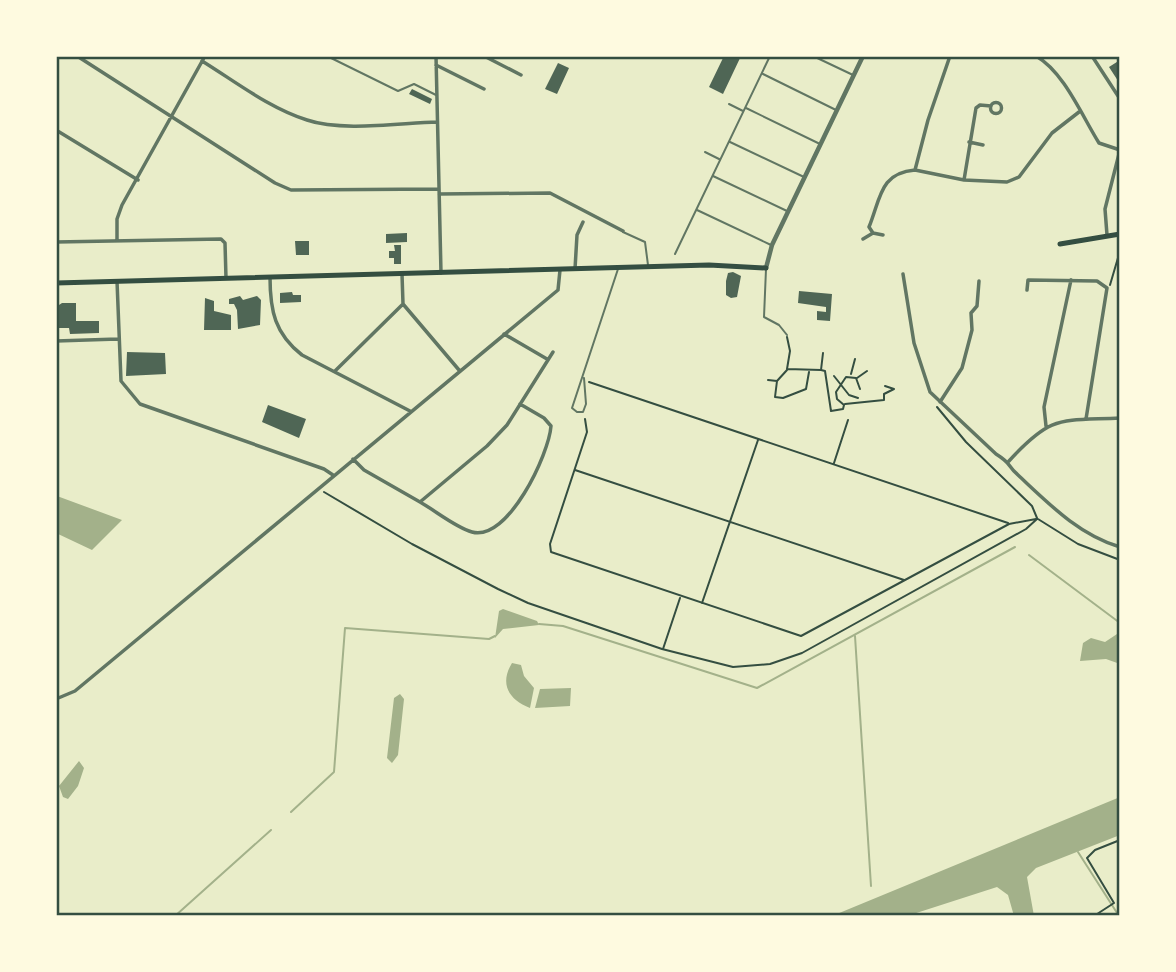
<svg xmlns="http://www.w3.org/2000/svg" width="1176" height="972" font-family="'Open Sans',sans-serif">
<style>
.water{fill:#a3b18a}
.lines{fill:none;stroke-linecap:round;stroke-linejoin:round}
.stream{stroke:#a3b18a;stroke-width:2}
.building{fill:#4f6655}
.path{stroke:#344e41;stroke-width:2}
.service{stroke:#617663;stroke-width:2}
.minor{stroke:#617663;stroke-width:3.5}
.tertiary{stroke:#617663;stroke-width:4.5}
.primary{stroke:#344e41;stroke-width:5}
.neatline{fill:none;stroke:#344e41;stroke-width:2.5}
</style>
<rect width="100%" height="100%" fill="#e9edc9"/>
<!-- water -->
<path class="water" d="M57,496L122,520L92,550L56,533Z
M503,609L537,621L539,625L503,629L495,638L499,611Z
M1120,632V664L1106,659L1080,661L1083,643L1091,638L1105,642Z
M512,663L521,665L524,676L534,688L530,708C509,700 499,684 512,663Z
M571,688L570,706L535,708L540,689Z
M400,694L404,699L398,755L392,763L387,758L394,698Z
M79,761L84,768L78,786L68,799L63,797L59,786Z
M1120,797V835L1036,868L1027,877L1034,916H1014L1008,895L997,887L907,916H832Z"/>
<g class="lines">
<!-- stream -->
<path class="stream" d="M1029,555L1120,623
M539,624L563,626L757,688L1015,547
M855,636L871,886
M291,812L334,772L345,628L489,639L495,636
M1078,852L1119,916
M1119,896H1120
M175,916L271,830"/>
</g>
<!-- building -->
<path class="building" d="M724,56H741L723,94L709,87Z
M1120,60V84L1109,67Z
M558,63L569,68L557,94L545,89Z
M412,89L432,99L430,104L409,94Z
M407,233V242L386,243V234Z
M295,241H309V255H296Z
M394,245H401V264H394V258H389V251H395Z
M733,272L741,276L737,297L731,298L726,295V281L728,273Z
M799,291L832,294L830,321L817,320V311L826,312V307L798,303Z
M292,292L293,295H301V302L280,303V293Z
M240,296L243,300L257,296L261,300L260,325L238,329L237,310L234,304H229V299Z
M205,298L214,301V311L231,315V330H204Z
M62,303H76V321H99V333L70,334L69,328H56V307Z
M127,352L165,353L166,374L126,376Z
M268,405L306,419L299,438L262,422Z"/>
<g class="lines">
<!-- path -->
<path class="path" d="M1120,247V249
M1110,285L1120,251
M787,337L790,351L787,369L821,370L823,353
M821,370L825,371L831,411L843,409L844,405L837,399L836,392L846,377L856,378L860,389
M851,374L855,359
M834,376L849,395L858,398
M857,378L867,371
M768,380L777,381L787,370
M777,381L775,397L783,398L806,389L809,372
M589,382L1008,523
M845,404L884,400V394L894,389L885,386
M937,407L966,442L1032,506L1037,518
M585,419L587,432L550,544L551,552L801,636L1009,524L1036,519
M834,463L848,420
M575,470L904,580
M324,492L412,544L498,589L528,603L662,649L733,667L770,664L802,653L1026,529L1037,519
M1038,519L1078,544L1120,560
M702,603L758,440
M663,649L680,598
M1094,916L1114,903L1087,858L1095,850L1120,840"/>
<!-- service -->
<path class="service" d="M327,56L398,91L414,84L436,95
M813,56L853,75
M763,74L836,110
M729,104L743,111
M746,108L820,144
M730,142L804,177
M705,152L719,159
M713,176L787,211
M697,210L771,245
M623,232L645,242L648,265
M675,254L770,56
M766,269L764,317L779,325L787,335
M584,378L586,404L583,412H577L572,408L618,269"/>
<!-- minor -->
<path class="minor" d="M77,56L275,183L291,190L439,189
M436,56L441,273
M484,56L521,75
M950,56L928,120L915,170L964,180L1007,182L1019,177L1052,133L1079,112
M1036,56C1064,72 1082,116 1099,143L1120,150
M1092,56L1120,99
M202,61C236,82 269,108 307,120C342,132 400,123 437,122
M436,65L484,89
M990.5 108a5.5 5.5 0 1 1 11 0a5.5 5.5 0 1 1-11 0Z
M56,130L138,180
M969,142L983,145
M964,180L976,108L980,105L991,106
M439,194L550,193L623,231
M873,233L883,235
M1107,235L1105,209L1120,150
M863,239L873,233L869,227C881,197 880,173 915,170
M117,241V219L122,205L205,56
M56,242L221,239L225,243L226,278
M575,269L577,235L583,222
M402,274L403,304L459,370
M903,274L914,343L930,392L996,454C1012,464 1006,464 1018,475C1049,504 1079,535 1120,547
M270,277C270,311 275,334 302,355L410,411
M117,281L121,381L140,404L324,469L333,475
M1027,290L1028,280L1097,281L1107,288L1086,419
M504,334L547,359
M56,341L118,339
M335,371L403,304
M940,402L962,368L972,330L971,313L977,306L979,281
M1046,426L1044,407L1071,280
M353,459L364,470L420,502L487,446L507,425L553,352
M1009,461C1052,414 1060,421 1120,418
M420,502C436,511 455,527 472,532C508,542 549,454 551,426L544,418L520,404
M56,699L75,691L558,290L560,270"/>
<!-- tertiary -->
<path class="tertiary" d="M766,268L772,245L863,56"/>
<!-- primary -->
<path class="primary" d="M1060,244L1120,234
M56,283L709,265L766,268"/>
</g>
<!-- border -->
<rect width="1176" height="972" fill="none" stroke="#fefae0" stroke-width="116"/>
<rect x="58" y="58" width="1060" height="856" class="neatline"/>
</svg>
